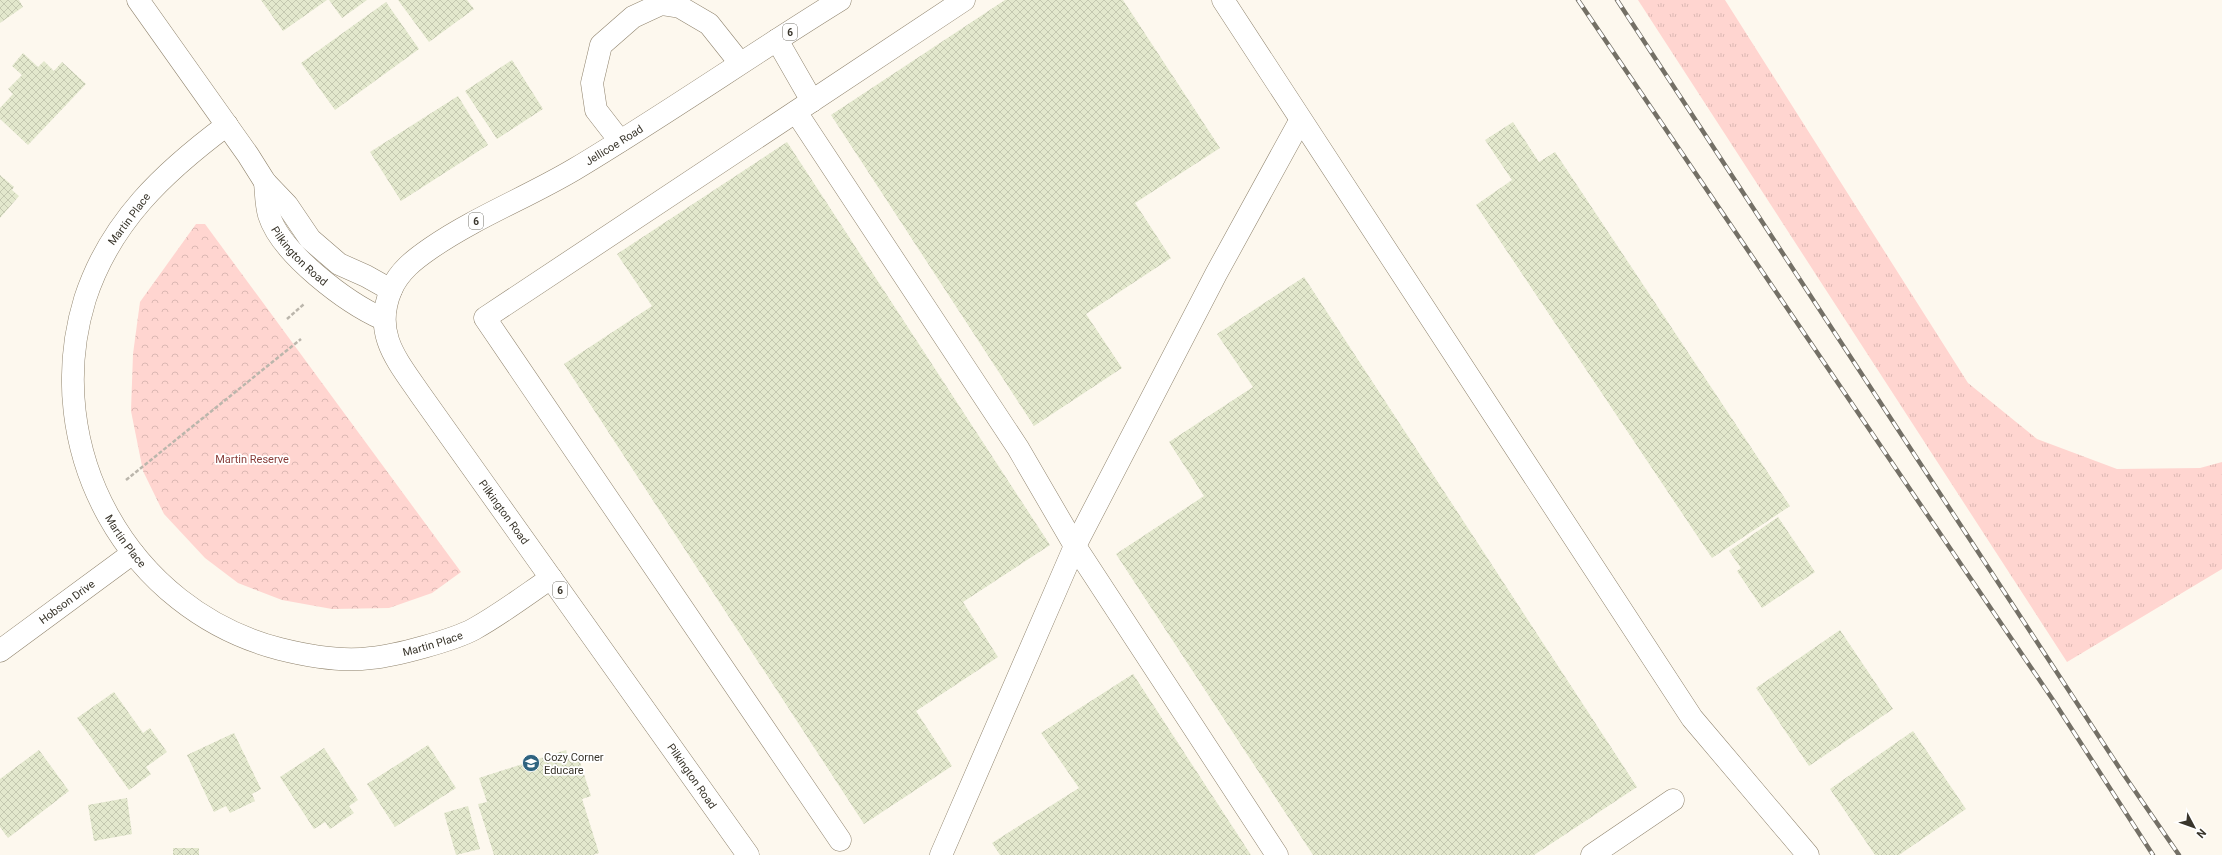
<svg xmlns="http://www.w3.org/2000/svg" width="2222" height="855" font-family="Roboto,sans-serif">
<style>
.grass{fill:url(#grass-tufts)}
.forest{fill:url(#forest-crowns)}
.building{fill:url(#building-cross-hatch)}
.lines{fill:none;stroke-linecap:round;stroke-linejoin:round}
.minor-casing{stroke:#90846e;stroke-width:23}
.major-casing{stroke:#90846e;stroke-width:23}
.path{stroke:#bbb6ac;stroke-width:2.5;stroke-dasharray:4 2;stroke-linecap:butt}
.minor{stroke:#fff;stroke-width:22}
.major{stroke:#fff;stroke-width:22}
.rail-casing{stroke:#747066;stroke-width:4.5}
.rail{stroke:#fff;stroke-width:3;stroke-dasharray:9;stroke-linecap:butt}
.labels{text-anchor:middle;stroke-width:3.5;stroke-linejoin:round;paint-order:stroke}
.shield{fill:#fff;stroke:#74726b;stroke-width:1}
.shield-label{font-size:10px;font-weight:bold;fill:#39352b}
.street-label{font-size:11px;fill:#39352b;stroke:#fff}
.park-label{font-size:11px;fill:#883d39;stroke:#fff}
.poi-label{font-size:11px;fill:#39352b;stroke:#fff;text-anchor:start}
</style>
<defs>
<pattern id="grass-tufts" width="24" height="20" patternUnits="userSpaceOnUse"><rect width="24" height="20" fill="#ffd5d0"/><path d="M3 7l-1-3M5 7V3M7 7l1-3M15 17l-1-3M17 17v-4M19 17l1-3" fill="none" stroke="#dbb7b3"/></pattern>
<pattern id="forest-crowns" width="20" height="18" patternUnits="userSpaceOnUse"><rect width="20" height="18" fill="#ffd5d0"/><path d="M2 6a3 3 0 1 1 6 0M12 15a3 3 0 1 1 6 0" fill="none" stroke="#dbb7b3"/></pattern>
<pattern id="building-cross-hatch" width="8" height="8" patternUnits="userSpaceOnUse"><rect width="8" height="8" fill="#e3e8cd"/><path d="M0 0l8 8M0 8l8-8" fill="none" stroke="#c4c8b0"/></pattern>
</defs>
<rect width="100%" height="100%" fill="#fdf8ee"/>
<!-- grass -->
<path class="grass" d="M1638,0H1725L1968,383L2037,439L2117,469L2200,468L2222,462V569L2067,662Z"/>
<!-- forest -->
<path class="forest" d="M196,224H205L461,572L432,593L389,608L332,609L282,600L238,583L205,558L164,514L143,471L131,411L133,354L140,302Z"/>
<!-- building -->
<path class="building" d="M0,0H19L23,7L0,23Z
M261,0H327L283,31Z
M329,0H367L342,18Z
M398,0H467L474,9L429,42Z
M1005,0H1123L1220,148L1135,203L1171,258L1086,314L1122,368L1034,426L831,115Z
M386,2L419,49L335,110L301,63Z
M23,53L38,67L44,61L54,71L62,62L86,84L28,145L0,119V108L13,94L8,89L22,75L12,66Z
M512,60L543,109L497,139L465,91Z
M458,96L488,145L401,201L370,152Z
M1513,122L1539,162L1555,152L1790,506L1712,558L1476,205L1512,180L1485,140Z
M787,142L1050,545L963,602L998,657L916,711L952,766L864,824L564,364L652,306L617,254Z
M0,175L14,187L12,190L19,196L0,218Z
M1304,277L1637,787L1534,855H1313L1116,554L1204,496L1169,442L1253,387L1217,334Z
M1778,517L1815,572L1762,608L1737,571L1741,568L1729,551Z
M1840,630L1893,709L1809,766L1756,688Z
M1133,674L1251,855H1000L992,843L1079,788L1041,733Z
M114,692L143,733L150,728L167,752L146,767L151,774L129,790L77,718Z
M1913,731L1966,809L1899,855H1875L1830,789Z
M234,733L261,789L252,794L255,801L230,813L226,806L214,812L187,755Z
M428,745L456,788L395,827L367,784Z
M324,748L358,800L349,806L354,813L330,829L325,822L314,829L280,777Z
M39,750L69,791L8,838L0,827V779Z
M566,750L570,762L579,759L591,796L582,799L599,853L593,855H494L478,804L487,802L479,778Z
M127,798L132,834L94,841L88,805Z
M468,806L480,849L456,855L444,813Z
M173,848H199V855H173Z"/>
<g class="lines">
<defs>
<g id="minor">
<path d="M138,0L248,155L265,182L287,205L310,239L339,264L366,276L391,290"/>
<path d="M1223,0L1692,718L1808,855"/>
<path d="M777,40L812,101"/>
<path d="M796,112L1018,448L1075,546L1277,855"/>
<path id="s1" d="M227,125C164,172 110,222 85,299C39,449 128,610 280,649C308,656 342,662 371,658C395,656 454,640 474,629C501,614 526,595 551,578"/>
<path d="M620,141L596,110L592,83L601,45L633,17L661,4L680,7L709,24L740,63"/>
<path id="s2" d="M265,182C266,193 266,205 269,215C281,254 347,303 383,319"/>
<path id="s3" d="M0,651L133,553"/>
<path d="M840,840L485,318L964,0"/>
<path d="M941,855L1075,546L1216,274L1300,121"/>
<path d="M1592,855L1673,800"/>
</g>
<g id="major">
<path id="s4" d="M748,855L420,394C396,359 373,333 391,290C399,271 415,259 431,248C476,217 528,197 575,169C665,115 751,55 840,0"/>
</g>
</defs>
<!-- minor casing -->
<use href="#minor" class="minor-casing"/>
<!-- major casing -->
<use href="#major" class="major-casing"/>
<!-- path -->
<path class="path" d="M287,319L304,304
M126,480L301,339"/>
<!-- minor -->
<use href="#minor" class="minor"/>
<!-- major -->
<use href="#major" class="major"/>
<defs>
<path id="rail" d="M1578,0L2053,700L2153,855
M1617,0L2124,775L2179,855"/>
</defs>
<!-- rail casing -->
<use href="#rail" class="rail-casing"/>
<!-- rail -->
<use href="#rail" class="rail"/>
</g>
<!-- icons -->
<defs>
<symbol id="school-disc" viewBox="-11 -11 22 22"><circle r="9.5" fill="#2f637f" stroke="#fff"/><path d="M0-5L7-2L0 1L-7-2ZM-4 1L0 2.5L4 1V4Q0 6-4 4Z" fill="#fff"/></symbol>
</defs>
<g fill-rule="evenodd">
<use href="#school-disc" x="521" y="753" width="20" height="20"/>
</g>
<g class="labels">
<!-- shield labels -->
<g class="shield">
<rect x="783" y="24" width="14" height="16" rx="3"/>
<rect x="469" y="213" width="14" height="16" rx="3"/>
<rect x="553" y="582" width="14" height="16" rx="3"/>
</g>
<g class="shield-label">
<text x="790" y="36">6</text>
<text x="476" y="225">6</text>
<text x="560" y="594">6</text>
</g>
<!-- street labels -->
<g class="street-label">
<text dy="4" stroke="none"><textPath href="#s4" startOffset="949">Jellicoe Road</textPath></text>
<text transform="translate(129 219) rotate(-53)" y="4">Martin Place</text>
<text dy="4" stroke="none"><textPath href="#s2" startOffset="85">Pilkington Road</textPath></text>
<text transform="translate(504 512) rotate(54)" y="4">Pilkington Road</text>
<text dy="4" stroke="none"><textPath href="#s1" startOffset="483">Martin Place</textPath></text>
<text dy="4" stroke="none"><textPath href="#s3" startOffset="83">Hobson Drive</textPath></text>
<text dy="4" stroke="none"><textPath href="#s1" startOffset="831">Martin Place</textPath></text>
<text transform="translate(692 776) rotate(55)" y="4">Pilkington Road</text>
</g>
<!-- park labels -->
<g class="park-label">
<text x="252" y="463">Martin Reserve</text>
</g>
<!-- poi labels -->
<g class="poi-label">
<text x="544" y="761">Cozy Corner<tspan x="544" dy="13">Educare</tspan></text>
</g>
</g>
<!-- north arrow -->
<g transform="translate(2194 827) rotate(131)" stroke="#ffffff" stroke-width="3" paint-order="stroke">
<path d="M0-3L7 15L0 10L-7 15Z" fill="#39352b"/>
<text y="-6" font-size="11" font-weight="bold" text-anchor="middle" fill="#39352b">N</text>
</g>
</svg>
